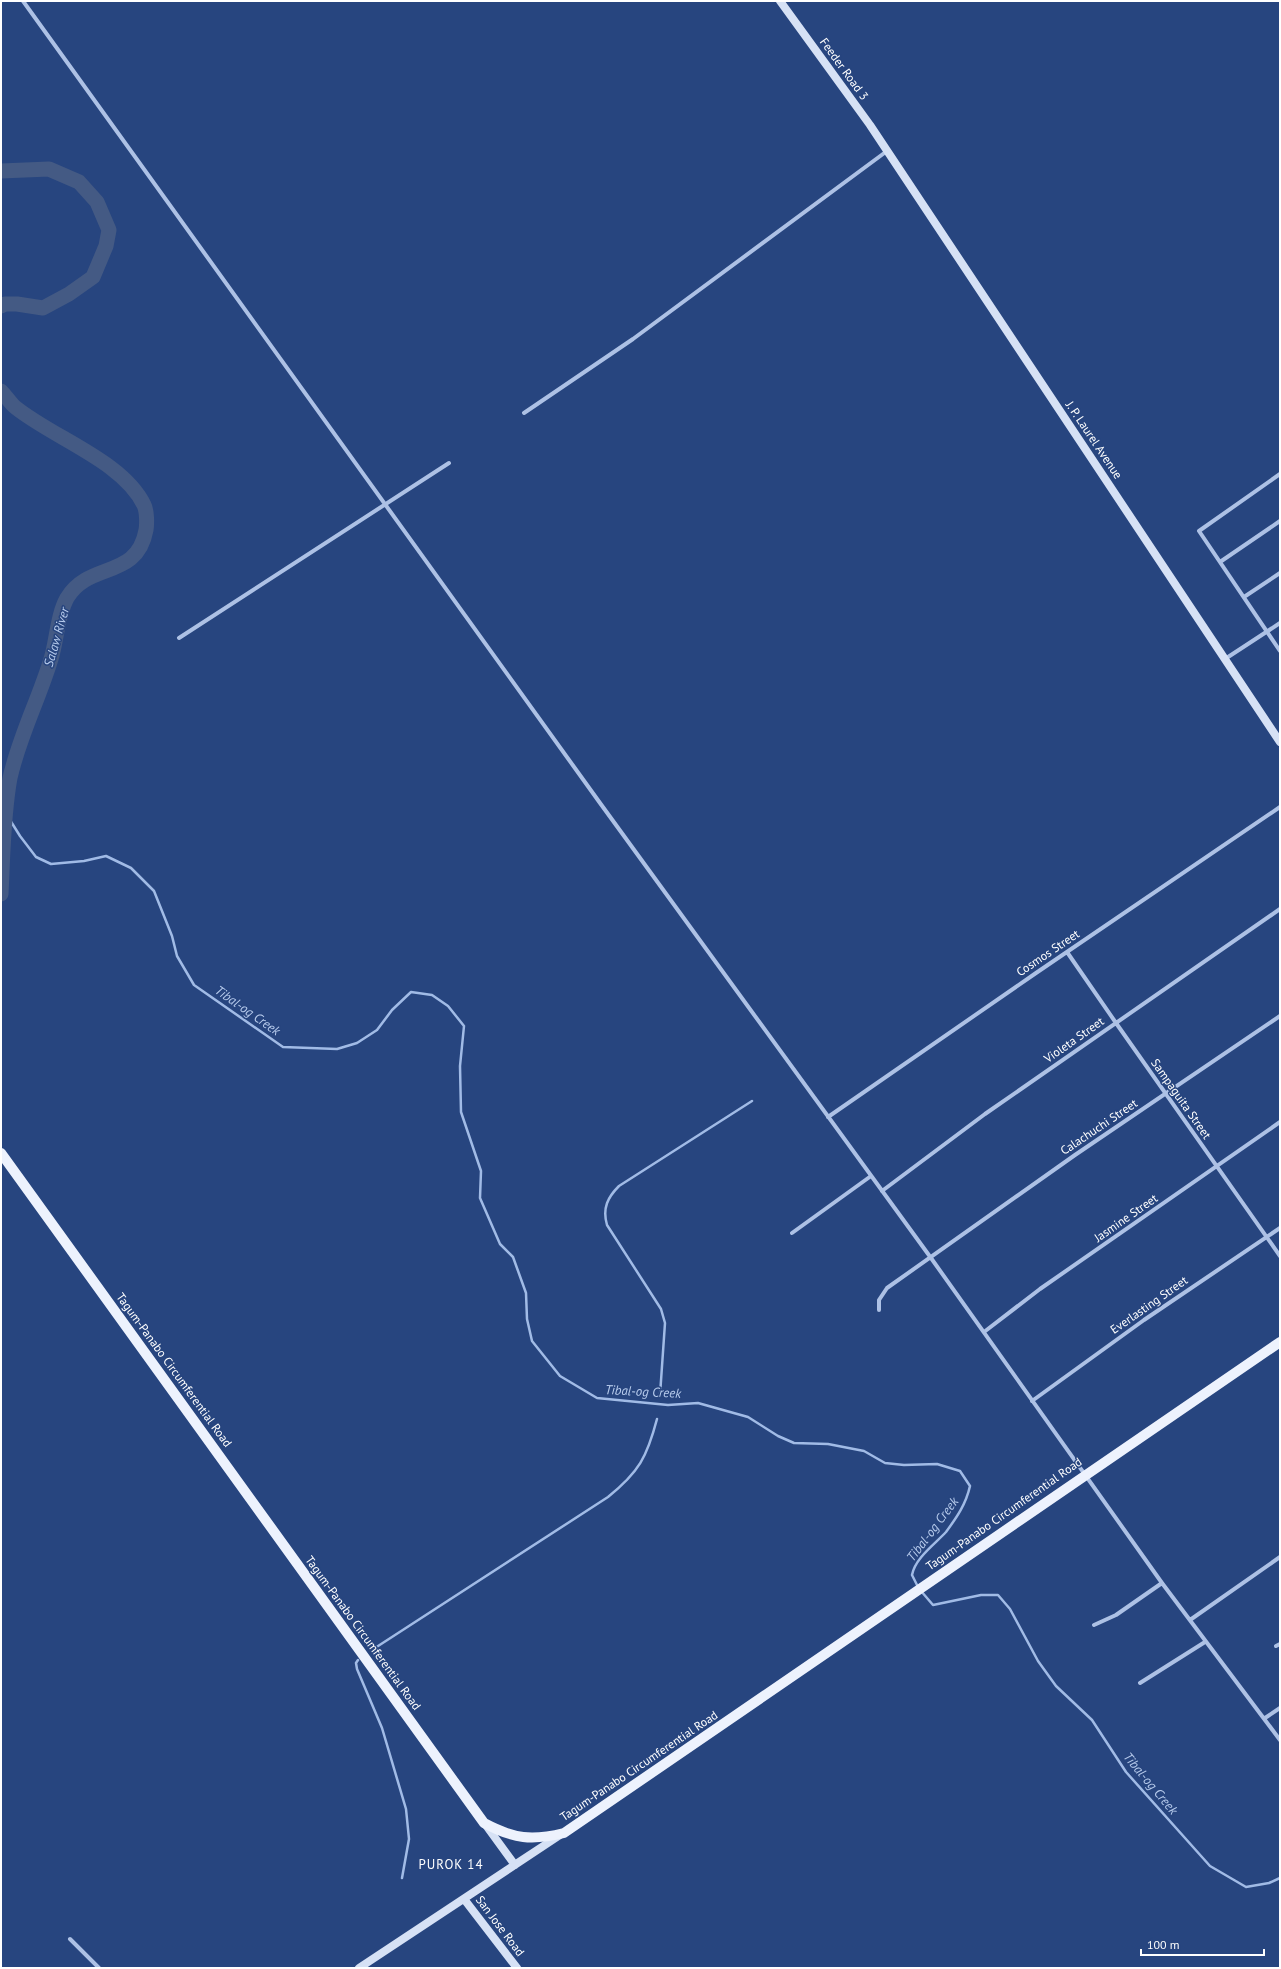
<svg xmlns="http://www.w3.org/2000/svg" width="1281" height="1969" font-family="'PT Sans',sans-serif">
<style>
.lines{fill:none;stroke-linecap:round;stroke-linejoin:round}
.stream{stroke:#a1bbe6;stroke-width:2.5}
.river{stroke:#445a84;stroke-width:15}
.street{stroke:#adc1e5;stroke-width:4}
.secondary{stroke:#d6e1f5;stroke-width:8}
.primary{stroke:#edf2fd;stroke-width:10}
.labels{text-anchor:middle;stroke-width:3;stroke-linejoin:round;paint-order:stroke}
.street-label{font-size:12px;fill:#fff;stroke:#27457f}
.water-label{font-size:13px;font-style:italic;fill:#b8cced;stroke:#27457f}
.neighbourhood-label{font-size:13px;letter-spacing:1px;fill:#fff;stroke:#27457f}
</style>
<rect width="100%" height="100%" fill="#27457f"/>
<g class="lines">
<!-- stream -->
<path class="stream" d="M5,812L20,836L36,857L51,864L84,861L106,856L131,868L154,891L172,936L177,956L194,985L283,1047L337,1049L357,1043L377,1030L392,1010L411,992L432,995L448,1006L464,1026L460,1066L461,1112L481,1171L480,1198L500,1244L513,1257L526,1293L527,1319L532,1341L560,1376L597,1398L668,1405L698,1403L748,1417L778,1436L794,1443L828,1444L864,1451L885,1463L904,1465L937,1464L960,1471L970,1486C966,1504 957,1517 946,1532C935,1544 915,1558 912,1575L918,1587
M660,1395L665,1323L661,1309L607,1225C602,1208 608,1197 619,1186L752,1101
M921,1591L933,1605L981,1595H998L1010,1609L1038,1661L1056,1686L1092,1720L1126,1772L1210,1866L1246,1887L1269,1883L1280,1878
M375,1648L608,1497C639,1472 647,1457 657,1419
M358,1660L356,1663L357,1669L382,1728L406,1809L409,1839L402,1878"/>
<!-- river -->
<path class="river" d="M1,171L49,169L79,182L97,202L109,230L106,246L93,277L69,294L43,308L17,304H5L1,306
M1,391C6,396 10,403 15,407C53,438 123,461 144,505C147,511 147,524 146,530C137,580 89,561 67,598C57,616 57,640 51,659C39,699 19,737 10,778C3,816 3,856 1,894"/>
<!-- street -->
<path class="street" d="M23,1L600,803L931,1258L1162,1583L1280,1740
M524,413L633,339L887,151
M1280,474L1199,531L1280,651
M1220,562L1280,521
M1244,597L1280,573
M179,638L449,463
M1225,659L1280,623
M1067,952L1116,1023L1280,1256
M828,1117L1036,973L1280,807
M882,1191L985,1114L1280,909
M792,1233L871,1176
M879,1310V1300L887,1288L1075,1155L1280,1016
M984,1332L1040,1289L1280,1122
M1032,1401L1144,1320L1280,1228
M1190,1620L1280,1557
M1094,1625L1116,1615L1162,1583
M1276,1646L1280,1644
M1140,1683L1205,1642
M1265,1718L1280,1708
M70,1939L99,1968"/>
<!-- secondary -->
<path class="secondary" d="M780,1L870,125L1280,742
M485,1824L515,1865
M464,1899L517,1968
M359,1968L560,1835"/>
<!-- primary -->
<path class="primary" d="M1,1153L484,1823C514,1839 532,1841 564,1833L1280,1342"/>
</g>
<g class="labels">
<!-- street labels -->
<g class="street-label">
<text transform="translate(844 69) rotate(54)" y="4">Feeder Road 3</text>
<text transform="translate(1094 440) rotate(56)" y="4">J. P. Laurel Avenue</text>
<text transform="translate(1048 953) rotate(-34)" y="4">Cosmos Street</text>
<text transform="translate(1074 1040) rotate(-35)" y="4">Violeta Street</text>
<text transform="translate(1181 1099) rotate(55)" y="4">Sampaguita Street</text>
<text transform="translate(1099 1127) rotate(-34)" y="4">Calachuchi Street</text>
<text transform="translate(1126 1218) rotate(-35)" y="4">Jasmine Street</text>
<text transform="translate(1149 1305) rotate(-35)" y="4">Everlasting Street</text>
<text transform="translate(174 1370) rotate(54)" y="4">Tagum-Panabo Circumferential Road</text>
<text transform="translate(1004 1514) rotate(-35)" y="4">Tagum-Panabo Circumferential Road</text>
<text transform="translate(363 1633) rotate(54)" y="4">Tagum-Panabo Circumferential Road</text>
<text transform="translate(639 1766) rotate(-34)" y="4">Tagum-Panabo Circumferential Road</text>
<text transform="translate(500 1926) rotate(53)" y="4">San Jose Road</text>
</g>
<!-- water labels -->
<g class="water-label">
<text transform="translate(56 637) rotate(-74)" y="5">Salaw River</text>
<text transform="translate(248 1010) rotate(35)" y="5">Tibal-og Creek</text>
<text transform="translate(643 1391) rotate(3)" y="5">Tibal-og Creek</text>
<text transform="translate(932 1529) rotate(-53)" y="5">Tibal-og Creek</text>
<text transform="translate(1151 1783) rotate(50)" y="5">Tibal-og Creek</text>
</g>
<!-- neighbourhood labels -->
<g class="neighbourhood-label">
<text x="451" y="1869">PUROK 14</text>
</g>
</g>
<!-- border -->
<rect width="1281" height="1969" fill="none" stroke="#ffffff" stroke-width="4"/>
<!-- scale -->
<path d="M1141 1949v6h123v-6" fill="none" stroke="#ffffff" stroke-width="2"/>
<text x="1147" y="1949" font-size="12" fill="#ffffff" stroke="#27457f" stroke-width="3" paint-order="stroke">100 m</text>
</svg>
